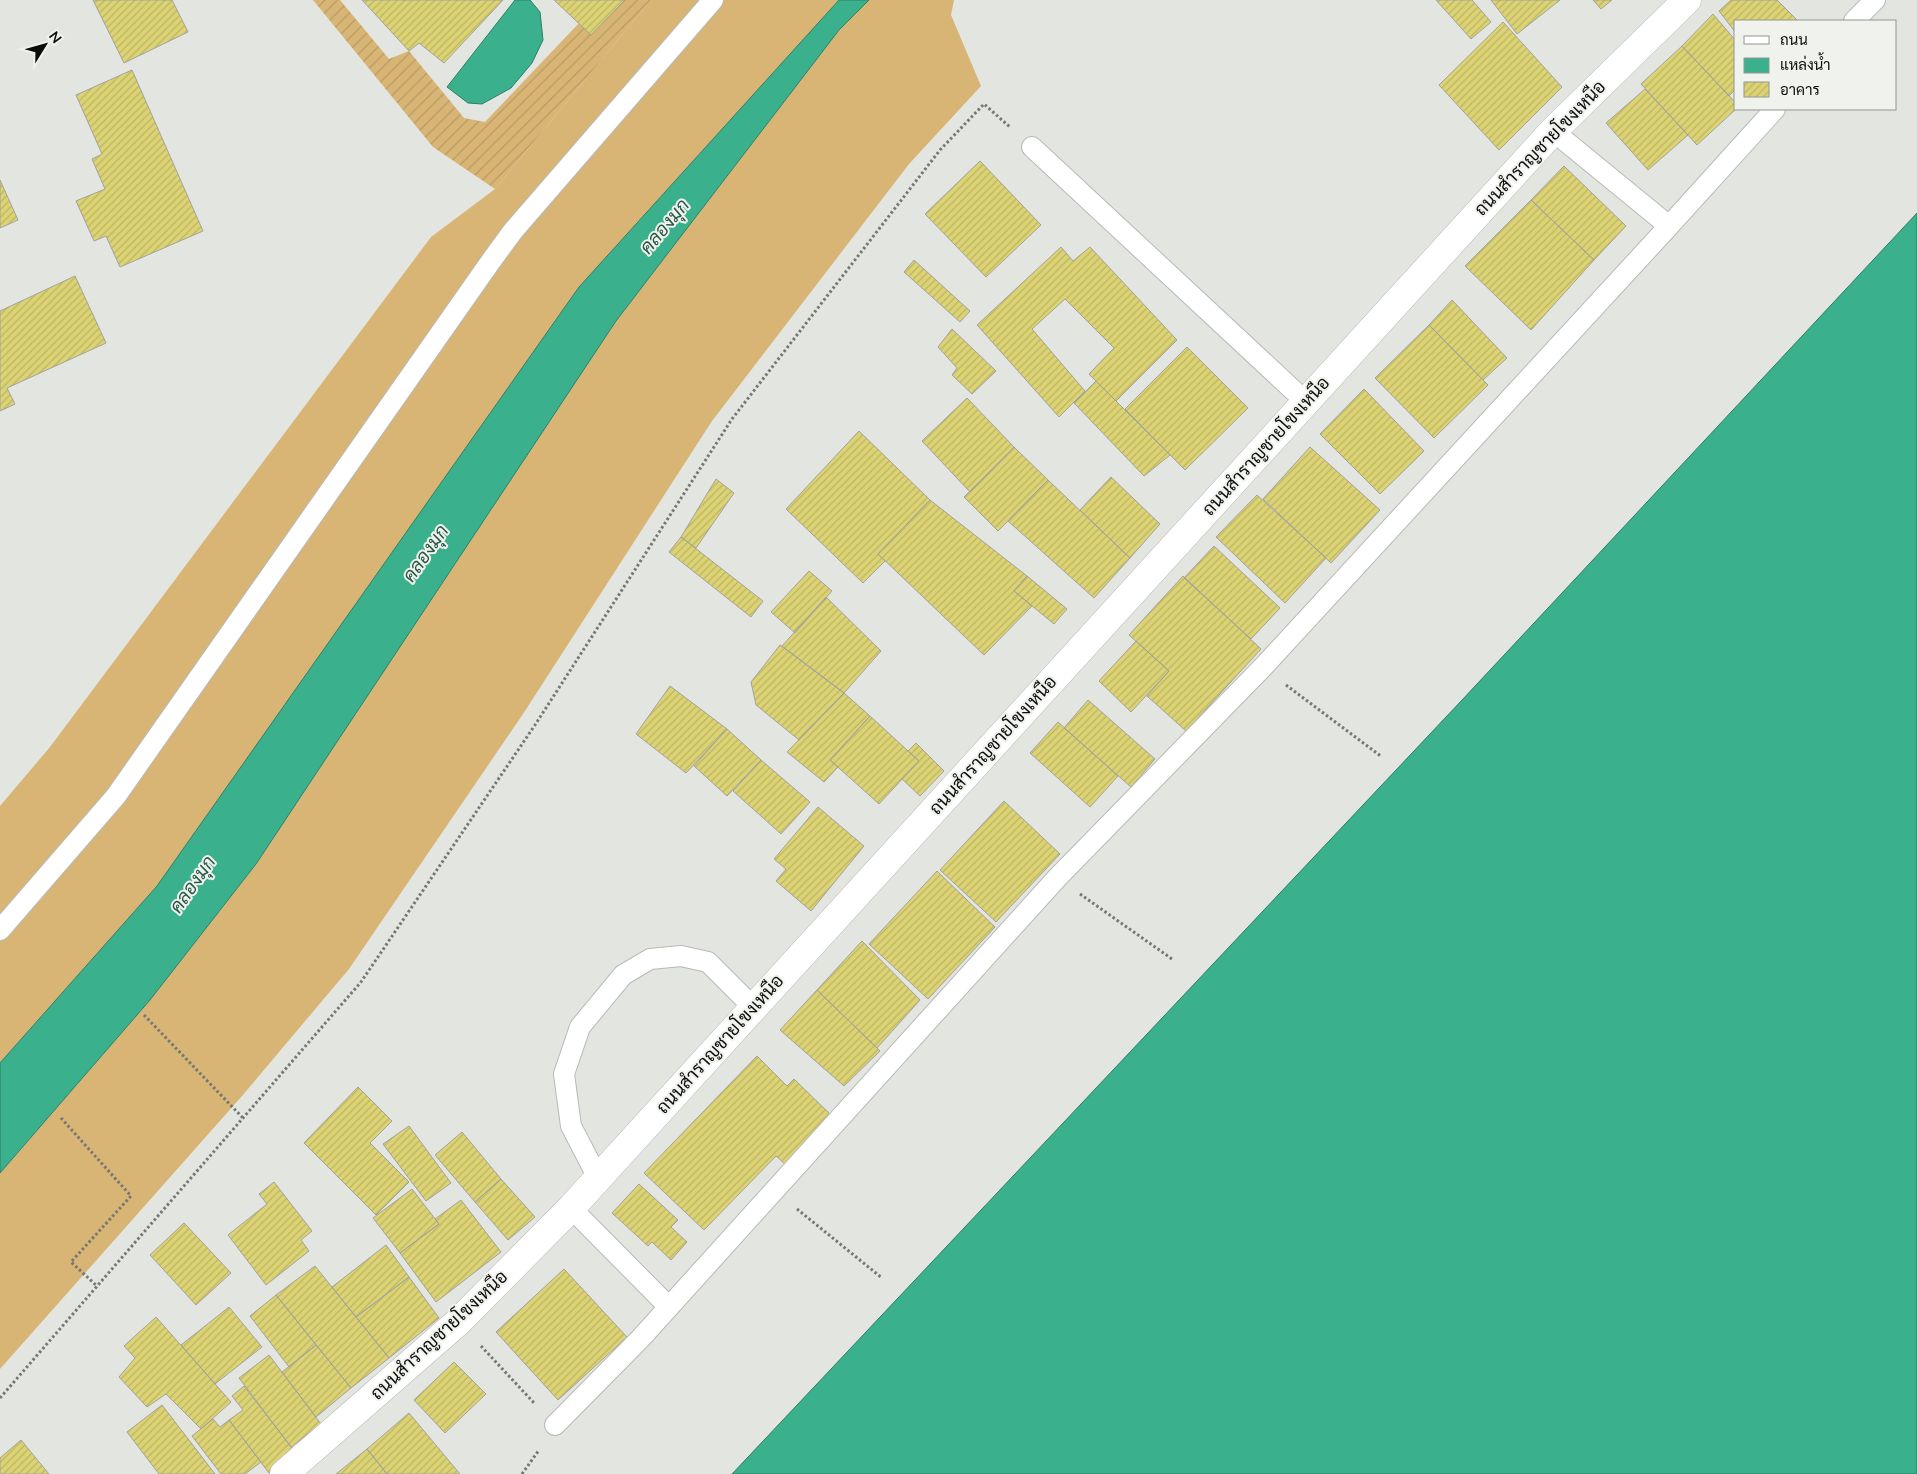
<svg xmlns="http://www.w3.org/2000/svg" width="1917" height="1474" font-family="Mulish,Sarabun,sans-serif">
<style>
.grass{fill:#d8b575}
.garden{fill:url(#garden-furrows)}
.water{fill:#3ab08d;stroke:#2c7f66}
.building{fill:url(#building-hatch);stroke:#a2a29d}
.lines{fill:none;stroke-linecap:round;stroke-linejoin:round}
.lane-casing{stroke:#b8bab5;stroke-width:22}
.secondary-casing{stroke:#b8bab5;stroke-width:29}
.path{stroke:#757773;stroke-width:3;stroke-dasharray:2.5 2.5;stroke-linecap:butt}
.lane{stroke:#fff;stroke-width:20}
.secondary{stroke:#fff;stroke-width:28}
.labels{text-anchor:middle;stroke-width:4;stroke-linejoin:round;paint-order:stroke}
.street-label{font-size:18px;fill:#0c0d0b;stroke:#f0f2ed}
.water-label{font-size:19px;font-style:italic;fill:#285848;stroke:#f0f2ed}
</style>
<defs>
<pattern id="garden-furrows" width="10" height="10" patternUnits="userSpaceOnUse" patternTransform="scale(1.25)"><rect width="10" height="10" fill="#d8b575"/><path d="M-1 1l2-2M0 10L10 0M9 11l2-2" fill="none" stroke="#b89a64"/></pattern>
<pattern id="building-hatch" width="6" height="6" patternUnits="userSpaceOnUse" patternTransform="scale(1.25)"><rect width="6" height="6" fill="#dcd374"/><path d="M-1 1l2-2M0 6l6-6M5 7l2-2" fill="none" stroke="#bcb463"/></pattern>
</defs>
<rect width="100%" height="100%" fill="#e3e5e0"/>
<!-- grass -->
<path class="grass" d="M651,0H839L579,287L157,886L0,1063V806L50,747L431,237L495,189Z
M869,0H954L951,15L981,86L909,164L712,421L523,714L349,969L242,1096L0,1369V1173L150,1000L256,864L616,321L839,30Z"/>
<!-- garden -->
<path class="garden" d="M313,0H340L389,59L409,51L464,118L485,122L601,0H651L495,189L433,147Z"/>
<!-- water -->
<path class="water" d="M515,0H530L540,12L543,40L532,63L511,88L482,104L468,103L447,87Z
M839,0H869L839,30L616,321L256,864L150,1000L0,1173V1063L157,886L579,287Z
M1917,213V1474H732L1463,699Z"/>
<!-- building -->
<path class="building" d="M93,0H172L188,32L124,63Z
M362,0H503L444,63L419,43L409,51Z
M554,0H624V1L591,35Z
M1436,0H1472L1491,22L1471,39Z
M1491,0H1560L1517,34Z
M1593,0H1612L1601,9Z
M1731,0H1777L1798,21H1736V33L1719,11Z
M1713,14L1736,41V89L1729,96L1682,46Z
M1503,22L1562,87L1499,150L1439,85Z
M1682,46L1736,103V109L1697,145L1641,84Z
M132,70L203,231L120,267L106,236L94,241L76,201L105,189L92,159L102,154L76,95Z
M1645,89L1688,135L1648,170L1606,123Z
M980,161L1041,225L986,277L925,214Z
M1564,166L1626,226L1594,260L1531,200Z
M0,180L18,220L0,228Z
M1531,200L1594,260L1531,330L1465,266Z
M1061,247L1073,261L1090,247L1177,340L1116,401L1089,374L1114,348L1065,299L1032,329L1085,391L1059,417L977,325Z
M914,260L970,311L960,322L904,272Z
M75,276L106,343L7,388L15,404L0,411V311Z
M1452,300L1507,358L1483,380L1429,325Z
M1429,325L1488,385L1434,438L1375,378Z
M952,329L996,371L972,394L952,375L957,368L938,347Z
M1187,347L1248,408L1185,470L1125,409Z
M1096,381L1170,455L1144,476L1074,403Z
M1364,389L1424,451L1380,494L1320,434Z
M967,398L1014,447L970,492L922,441Z
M859,431L930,500L878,554L885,561L863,583L786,509Z
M1014,447L1048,480L998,531L964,497Z
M1310,447L1380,510L1331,563L1263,499Z
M1111,477L1160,524L1130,558L1080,510Z
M716,479L734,493L696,548L681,537Z
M1048,480L1130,558L1094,598L1008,521Z
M1257,495L1326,558L1285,603L1216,537Z
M930,500L1027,576L1014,591L1032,606L984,655L878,554Z
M681,537L763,601L751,617L669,552Z
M1214,546L1280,608L1251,639L1184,578Z
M809,571L832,591L795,633L771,612Z
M1027,576L1067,609L1054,624L1014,591Z
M1183,576L1261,649L1186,731L1147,696L1169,671L1129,635Z
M826,597L881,651L844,693L782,646Z
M1136,641L1169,671L1131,712L1099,681Z
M780,645L844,693L799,740L756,705L751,682Z
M670,686L727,729L686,773L636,734Z
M844,693L870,716L830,760L838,767L824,782L787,752Z
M1088,700L1155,759L1131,787L1064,728Z
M870,716L919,761L879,804L830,760Z
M1058,722L1118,776L1090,807L1030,753Z
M727,729L761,760L727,796L694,766Z
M916,743L944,771L920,796L902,779L919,761L908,751Z
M761,760L810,802L781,834L733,791Z
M1004,801L1060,854L996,922L940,870Z
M818,807L864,846L811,911L776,881L786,869L774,859Z
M937,871L995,927L928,999L869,944Z
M862,941L920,1000L877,1048L817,990Z
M817,990L880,1051L844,1086L780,1030Z
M757,1056L787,1086L794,1079L831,1115L785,1164L776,1156L704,1230L644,1173Z
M358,1087L392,1121L370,1143L409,1182L376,1215L304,1143Z
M409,1126L451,1183L426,1201L383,1144Z
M462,1132L501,1179L475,1202L435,1155Z
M501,1179L535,1217L508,1240L475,1202Z
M274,1182L312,1231L301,1240L309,1251L266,1285L228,1235L267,1204L259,1194Z
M639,1184L678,1220L671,1227L687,1242L671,1260L652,1242L648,1246L612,1213Z
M412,1189L439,1224L400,1253L373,1218Z
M461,1200L501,1252L436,1302L400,1253L439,1224L435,1219Z
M184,1223L231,1273L196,1305L150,1255Z
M386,1245L409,1277L356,1317L332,1287Z
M315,1266L389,1358L351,1388L276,1295Z
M564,1269L627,1337L558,1400L496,1332Z
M409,1277L439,1318L389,1358L356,1317Z
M276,1295L316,1345L289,1367L250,1316Z
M229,1307L262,1347L215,1384L181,1345Z
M156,1317L231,1402L201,1429L166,1394L147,1407L119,1377L135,1358L124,1346Z
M316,1345L351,1388L316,1417L282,1372Z
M269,1355L321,1424L291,1447L239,1378Z
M454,1362L486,1394L445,1433L414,1400Z
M244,1386L295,1452L269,1473L229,1420L243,1410L232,1396Z
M162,1405L215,1474H159L127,1432Z
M409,1413L460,1474H387L367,1449Z
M213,1419L220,1427L229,1420L261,1462L245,1474H221L192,1436Z
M21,1440L49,1474H0V1458Z
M367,1449L387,1474H336Z"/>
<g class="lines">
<defs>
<path id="lane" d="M1854,21L1875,0
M1553,131L1669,226
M1032,147L1306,402
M0,930L116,796L491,261L513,231L713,0
M598,1178L571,1126L564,1074L580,1027L623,975L650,959L681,956L708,962L753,1007
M571,1208L668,1306
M555,1425L640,1339L1057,878L1263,667L1669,226L1775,109"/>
<path id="secondary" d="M284,1474L458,1322L571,1208L1553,131L1687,0"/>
</defs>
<!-- lane casing -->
<use href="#lane" class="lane-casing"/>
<!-- secondary casing -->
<use href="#secondary" class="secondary-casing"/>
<!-- path -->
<path class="path" d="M1286,685L1382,757
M1080,894L1172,959
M144,1015L243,1118
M61,1118L131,1196L71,1262L97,1286
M797,1209L882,1278
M481,1346L535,1404
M0,1398L361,982L535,725L732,419L940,150L984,104L1011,128
M522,1474L539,1450"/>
<!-- lane -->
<use href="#lane" class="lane"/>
<!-- secondary -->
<use href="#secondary" class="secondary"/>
</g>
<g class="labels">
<!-- street labels -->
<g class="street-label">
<text transform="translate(1540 148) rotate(-46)" y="6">ถนนสำราญชายโขงเหนือ</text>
<text transform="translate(1266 446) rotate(-48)" y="6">ถนนสำราญชายโขงเหนือ</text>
<text transform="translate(993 745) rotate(-48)" y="6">ถนนสำราญชายโขงเหนือ</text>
<text transform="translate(720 1044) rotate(-48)" y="6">ถนนสำราญชายโขงเหนือ</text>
<text transform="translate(439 1335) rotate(-43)" y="6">ถนนสำราญชายโขงเหนือ</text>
</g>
<!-- water labels -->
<g class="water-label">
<text transform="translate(664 226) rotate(-50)" y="7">คลองมุก</text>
<text transform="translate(425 553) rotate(-55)" y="7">คลองมุก</text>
<text transform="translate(192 884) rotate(-55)" y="7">คลองมุก</text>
</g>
</g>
<!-- legend -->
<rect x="1734" y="20" width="162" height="90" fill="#f0f2ed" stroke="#959693"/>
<rect x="1744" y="36" width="25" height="8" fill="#ffffff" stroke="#959693"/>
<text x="1780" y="45" font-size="15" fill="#0c0d0b">ถนน</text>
<rect x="1744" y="58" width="25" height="15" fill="#3ab08d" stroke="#959693"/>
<text x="1780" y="70" font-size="15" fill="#0c0d0b">แหล่งน้ำ</text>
<rect x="1744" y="82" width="25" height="15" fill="url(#building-hatch)" stroke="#959693"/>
<text x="1780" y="95" font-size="15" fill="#0c0d0b">อาคาร</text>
<!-- north arrow -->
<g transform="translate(45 45) rotate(53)" stroke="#f0f2ed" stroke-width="4" paint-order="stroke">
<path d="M0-4L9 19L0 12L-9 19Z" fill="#0c0d0b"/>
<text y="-8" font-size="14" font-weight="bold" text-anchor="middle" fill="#0c0d0b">N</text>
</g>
</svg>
